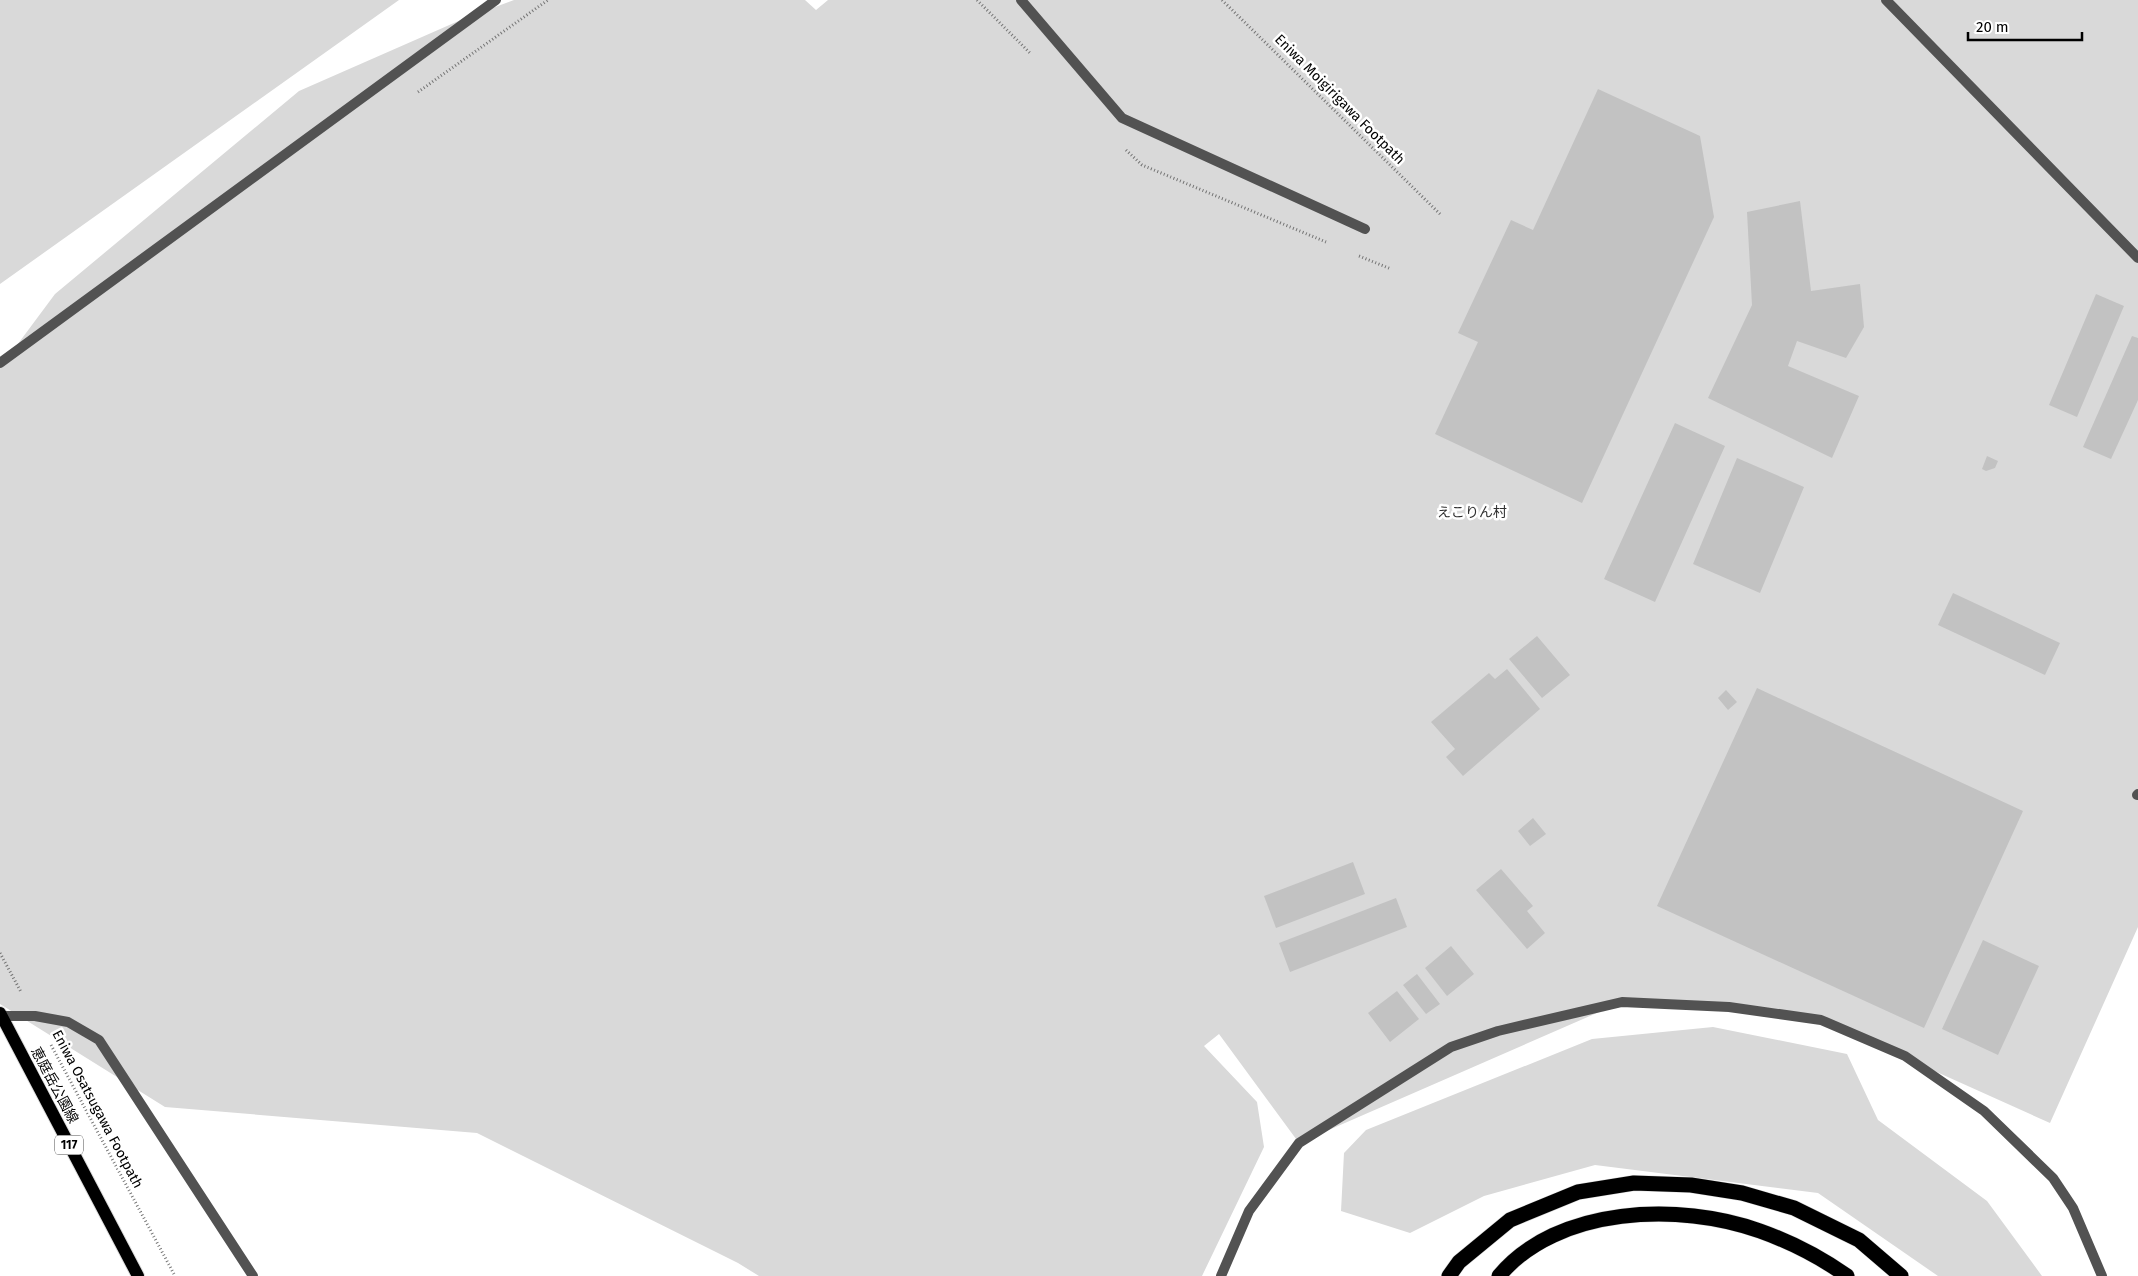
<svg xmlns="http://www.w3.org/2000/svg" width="2138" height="1276" font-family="'Fira Sans','Noto Sans JP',sans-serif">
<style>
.green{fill:#d9d9d9}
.building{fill:#c2c2c2}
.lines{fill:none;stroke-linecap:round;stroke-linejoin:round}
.primary-casing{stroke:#dbdbdb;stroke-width:14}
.highway-casing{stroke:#dbdbdb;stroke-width:16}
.path{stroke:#747474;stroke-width:3;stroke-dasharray:1 2.5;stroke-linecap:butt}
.lane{stroke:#525252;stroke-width:10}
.street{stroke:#525252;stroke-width:10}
.primary{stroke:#000;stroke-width:12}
.highway{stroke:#000;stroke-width:15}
.labels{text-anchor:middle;stroke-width:5;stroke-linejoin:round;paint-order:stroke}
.shield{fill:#fff;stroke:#4c4c4c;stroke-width:1}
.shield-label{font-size:12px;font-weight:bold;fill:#000}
.street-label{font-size:14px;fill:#000;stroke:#fff}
.park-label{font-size:14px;fill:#303030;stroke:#fff}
</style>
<rect width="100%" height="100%" fill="#fff"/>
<!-- green -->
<path class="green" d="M0,0H399L0,284Z
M514,0H805L816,10L828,0H2138V927L2050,1123L1821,1020L1622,1002L1299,1143L1219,1034L1204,1046L1257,1102L1264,1147L1202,1276H759L738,1263L477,1133L165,1107L0,1004V368L55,294L299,91L463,19Z
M1713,1027L1847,1054L1878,1120L1987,1201L2042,1276H1938L1818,1193L1595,1165L1484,1196L1410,1233L1341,1211L1344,1153L1366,1130L1592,1039Z"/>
<!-- building -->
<path class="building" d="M1598,89L1700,136L1714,217L1582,503L1435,434L1478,342L1458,333L1511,220L1533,230Z
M1800,201L1811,291L1860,284L1864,327L1846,358L1797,341L1788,366L1859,396L1832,458L1708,398L1752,305L1747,212Z
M2096,294L2124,306L2077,417L2049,405Z
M2132,336L2138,338V400L2111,459L2083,447Z
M1675,423L1725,446L1655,602L1604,579Z
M1987,456L1998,461L1995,468L1986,471L1982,469Z
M1737,458L1804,487L1760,593L1693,564Z
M1953,593L2060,643L2045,675L1938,625Z
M1537,636L1570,675L1542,698L1509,659Z
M1507,669L1540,709L1463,776L1446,757L1455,749L1431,722L1489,673L1495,679Z
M1757,688L2023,811L1924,1028L1657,906Z
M1726,690L1737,702L1728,710L1718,698Z
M1533,818L1546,834L1530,846L1518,831Z
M1353,862L1365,894L1276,928L1264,896Z
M1501,869L1533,906L1527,911L1545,933L1527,949L1476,890Z
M1396,898L1407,927L1290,972L1279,943Z
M1983,940L2039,966L1998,1055L1942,1029Z
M1451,946L1474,974L1447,996L1425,968Z
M1417,974L1440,1004L1426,1014L1403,985Z
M1397,991L1419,1019L1390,1042L1368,1013Z"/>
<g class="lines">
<defs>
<path id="primary" d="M0,1013L138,1276"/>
<path id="highway" d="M1449,1276L1459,1262L1510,1220L1578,1192L1634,1183L1691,1185L1742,1193L1794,1208L1859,1240L1901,1276
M1499,1276C1557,1206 1680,1202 1760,1231C1791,1242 1820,1257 1847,1276"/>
</defs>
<!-- primary casing -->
<use href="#primary" class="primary-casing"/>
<!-- highway casing -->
<use href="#highway" class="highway-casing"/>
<!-- path -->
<path class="path" d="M977,0L1030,53
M1222,0L1441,215
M418,92L548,0
M1126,150L1142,165L1326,242
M1359,256L1391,269
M0,953L21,992
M51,1045L175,1276"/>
<!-- lane -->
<path class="lane" d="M1021,0L1122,118L1365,229
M1886,0L2138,258
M2137,795L2138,794"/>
<!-- street -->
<path class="street" d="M0,363L496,0
M1,1016H35L68,1022L99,1040L253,1276
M1221,1276L1249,1211L1299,1143L1451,1047L1498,1031L1622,1002L1729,1007L1821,1020L1905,1056L1984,1111L2053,1178L2073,1208L2102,1276"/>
<!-- primary -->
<use href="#primary" class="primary"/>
<!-- highway -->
<use href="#highway" class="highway"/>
</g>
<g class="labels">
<!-- shield labels -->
<rect class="shield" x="55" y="1135.5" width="28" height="19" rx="4"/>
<g class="shield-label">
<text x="69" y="1149">117</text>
</g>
<!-- street labels -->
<g class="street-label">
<text transform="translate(1340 99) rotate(45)" y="5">Eniwa Moigirigawa Footpath</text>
<text transform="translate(55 1085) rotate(62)" y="5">恵庭岳公園線</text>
<text transform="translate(98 1109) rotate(62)" y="5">Eniwa Osatsugawa Footpath</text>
</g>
<!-- park labels -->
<g class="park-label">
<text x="1472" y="517">えこりん村</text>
</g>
</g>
<!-- scale -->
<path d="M1968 32v8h114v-8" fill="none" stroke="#000000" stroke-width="2.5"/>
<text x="1976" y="32" font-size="15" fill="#000000" stroke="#ffffff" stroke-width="4" paint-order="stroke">20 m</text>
</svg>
